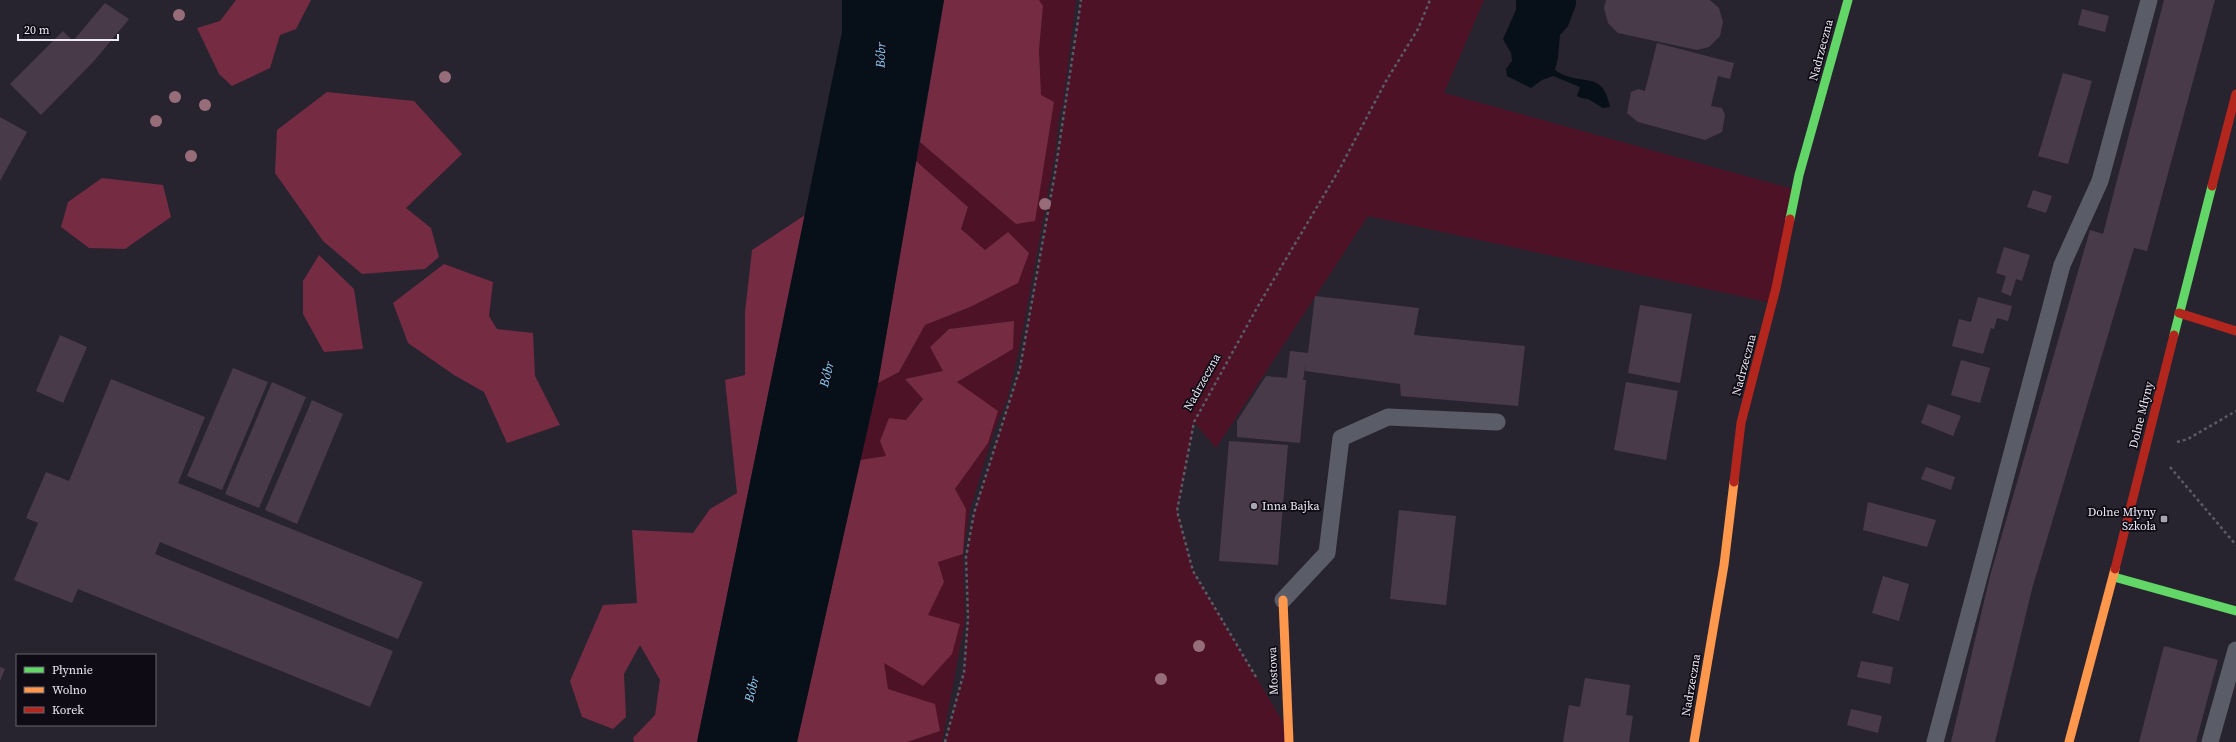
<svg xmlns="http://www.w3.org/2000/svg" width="2236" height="742" font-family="'Source Serif 4',serif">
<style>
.green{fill:#4e1227}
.forest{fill:#752b41}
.water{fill:#071018}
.building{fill:#493a4a}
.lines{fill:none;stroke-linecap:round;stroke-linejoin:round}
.path{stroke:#5b5b65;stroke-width:2.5;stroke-dasharray:3 3;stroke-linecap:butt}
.lane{stroke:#5a5c67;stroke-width:17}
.fast{stroke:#63d668;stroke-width:9}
.slow{stroke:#ff974d;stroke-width:9}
.jam{stroke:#b3261e;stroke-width:9}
.tree{fill:#976d79}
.poi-dot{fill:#a8a4b1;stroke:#0e0b14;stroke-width:1.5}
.labels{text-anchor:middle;stroke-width:3.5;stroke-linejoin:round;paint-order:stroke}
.street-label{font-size:12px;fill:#ede9f7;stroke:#0e0b14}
.poi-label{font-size:12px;fill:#ede9f7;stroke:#0e0b14;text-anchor:start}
.water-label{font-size:13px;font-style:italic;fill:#8dd0f9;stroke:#0e0b14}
</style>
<rect width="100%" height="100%" fill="#28242f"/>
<!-- green -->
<path class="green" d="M1039,0H1076L1063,104L1059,118L1055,155L1021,340L1008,397L993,434L970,510L963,554L965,622L944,732L942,742H907L939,731L888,689L883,662L927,615L944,582L938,562L966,509L955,489L988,443L957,382L1013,349L1014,321L949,329L930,347L943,371L905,379L923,398L906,420L886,456L860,460L878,383L899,372L925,325L970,307L985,250L961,229L968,207L916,161L920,142L1016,224L1041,95L1039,50L1043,7Z
M1081,0H1484L1444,93L1796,190L1772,303L1368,216L1216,448L1194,422L1177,511L1193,571L1287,729L1289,742H945L964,672L968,618L966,557L974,513L1020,368L1055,173Z"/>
<!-- forest -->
<path class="forest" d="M236,0H311L296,29L280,35L270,68L232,86L219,74L197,28L220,21Z
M944,0H1039L1043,6L1039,50L1041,95L1054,102L1035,221L1016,224L920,142Z
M327,92L414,101L462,154L406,208L431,228L439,257L425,269L362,274L323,241L275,173L277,130Z
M916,161L968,207L961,229L985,250L1008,232L1029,253L1018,283L970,307L925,325L899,372L878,383Z
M102,178L163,185L171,217L125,249L89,248L61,227L68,202Z
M805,215L697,742H634L633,738L655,715L660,680L640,645L624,674L626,717L613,729L582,717L570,681L603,605L637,603L632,530L693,533L710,509L737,493L725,380L745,375V312L752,250Z
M319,255L354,289L363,349L324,352L303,314V281Z
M444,264L493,282L489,316L497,329L533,333L535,376L560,425L507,443L484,392L454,375L408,343L393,303Z
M1014,321L1013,349L957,382L998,411L988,443L955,489L966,509L963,554L938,562L944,582L928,615L960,624L952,654L923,686L884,663L888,689L935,704L940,731L907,742H797L860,460L886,456L880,441L889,418L906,420L923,399L905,379L943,371L930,347L949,329Z"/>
<!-- water -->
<path class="water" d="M842,0H944L878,383L797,742H697L842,32Z
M1516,0H1576V5L1568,26L1560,35L1558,58L1555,70C1581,88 1603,68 1610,107L1603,108L1588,99L1581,98L1577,96L1580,87L1553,76L1542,80L1531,88L1507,76L1506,69L1512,61L1511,53L1503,39L1516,10Z"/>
<!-- building -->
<path class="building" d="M1606,0H1710L1719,8L1723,22L1720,36L1709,47L1697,50L1618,33L1608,23L1604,8Z
M2164,0H2215L2147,251L2134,248L2032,589L1995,742H1951L1990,576L2090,230L2103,234Z
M105,3L129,19L94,61L41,115L10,84L63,31L73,41Z
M2082,9L2109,16L2105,32L2078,25Z
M1657,43L1734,63L1730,79L1718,76L1711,106L1722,108L1725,115L1722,132L1705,140L1638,122L1627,113L1631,92L1638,89L1645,91Z
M2063,73L2092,81L2068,164L2038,156Z
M0,117L27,132L0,181Z
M2033,190L2052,196L2046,213L2027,207Z
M2004,247L2030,255L2022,281L2016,279L2011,296L2001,292L2006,276L1996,273Z
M1315,296L1419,308L1414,335L1525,346L1518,406L1401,396L1400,384L1305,371L1306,362L1303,380H1306L1300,443L1237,437V421L1266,376L1287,378L1290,351L1308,353Z
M1978,297L2012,306L2008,321L1997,318L1994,329L1991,328L1983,354L1952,346L1959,319L1971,322Z
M1640,305L1692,314L1680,383L1628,373Z
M60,335L87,347L63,403L36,391Z
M1961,360L1990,368L1980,403L1951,395Z
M233,368L268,382L222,490L187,476Z
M111,379L205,417L178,483L423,582L398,639L160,542L155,554L393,651L370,707L78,589L72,603L14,580L38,523L26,518L46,472L69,481Z
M272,382L306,397L259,508L225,494Z
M1626,382L1678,391L1666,460L1614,450Z
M312,400L343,414L297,524L265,510Z
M1928,404L1961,416L1953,436L1921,423Z
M1229,441L1288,445L1278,565L1219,561Z
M1926,467L1955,477L1951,490L1921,479Z
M1868,502L1936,520L1927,547L1863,530Z
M1399,510L1456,516L1446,605L1390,599Z
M1883,576L1909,584L1899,621L1872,613Z
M2164,646L2218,660L2196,742H2139Z
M1861,661L1893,667L1890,684L1857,677Z
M0,667L5,669L0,681Z
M1585,678L1630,685L1626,715L1633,716L1629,742H1563L1569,705L1580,707Z
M1851,709L1882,716L1878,733L1847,725Z"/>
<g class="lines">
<!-- path -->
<path class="path" d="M2177,442L2188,439L2236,411
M2170,467L2236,545
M1256,677L1193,571L1177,511L1194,422L1258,306L1339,170L1386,81L1418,29L1430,0
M945,742L964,672L968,618L966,557L974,513L1020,368L1055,173L1081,0"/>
<!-- lane -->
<path class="lane" d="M1283,600L1327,553L1341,438L1388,417L1497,422
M1935,742L2062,265L2100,181L2149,0
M2210,742L2236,650"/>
<!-- fast -->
<path class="fast" d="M1790,219L1799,175L1848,0
M2174,335L2212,186
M2114,577L2236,611"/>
<!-- slow -->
<path class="slow" d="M1283,600L1289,742
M1694,742L1724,565L1734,482
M2069,742L2115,569"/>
<!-- jam -->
<path class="jam" d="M2212,186L2236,94
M2179,313L2236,331
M1734,482L1741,423L1776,288L1790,219
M2115,569L2174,335"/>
</g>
<!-- trees -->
<g class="tree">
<circle cx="179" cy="15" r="6"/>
<circle cx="445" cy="77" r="6"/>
<circle cx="175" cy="97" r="6"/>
<circle cx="205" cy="105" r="6"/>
<circle cx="156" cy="121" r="6"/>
<circle cx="191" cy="156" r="6"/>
<circle cx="1045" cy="204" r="6"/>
<circle cx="1199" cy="646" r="6"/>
<circle cx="1161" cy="679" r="6"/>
</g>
<!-- markers -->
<g class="poi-dot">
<circle cx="1254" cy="506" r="4"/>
<rect x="2160" y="515" width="8" height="8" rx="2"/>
</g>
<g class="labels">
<!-- street labels -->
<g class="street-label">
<text transform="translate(1821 50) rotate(-75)" y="4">Nadrzeczna</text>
<text transform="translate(1744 365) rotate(-75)" y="4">Nadrzeczna</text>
<text transform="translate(1202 382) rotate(-61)" y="4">Nadrzeczna</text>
<text transform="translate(2141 415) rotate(-76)" y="4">Dolne Młyny</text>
<text transform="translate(1273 671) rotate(-92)" y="4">Mostowa</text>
<text transform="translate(1691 685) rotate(-80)" y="4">Nadrzeczna</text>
</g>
<!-- poi labels -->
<g class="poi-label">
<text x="1262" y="510">Inna Bajka</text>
<text x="2156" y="516" text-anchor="end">Dolne Młyny<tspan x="2156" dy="14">Szkoła</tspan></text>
</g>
<!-- water labels -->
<g class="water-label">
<text transform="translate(880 55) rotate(-88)" y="5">Bóbr</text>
<text transform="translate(826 374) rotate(-76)" y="5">Bóbr</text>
<text transform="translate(751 689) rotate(-76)" y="5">Bóbr</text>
</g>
</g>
<!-- legend -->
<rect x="16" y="654" width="140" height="72" fill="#0e0b14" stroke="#67646f"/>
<rect x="24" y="667" width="20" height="6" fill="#63d668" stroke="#67646f"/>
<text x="52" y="674" font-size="12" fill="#ede9f7">Płynnie</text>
<rect x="24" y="687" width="20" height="6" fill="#ff974d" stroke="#67646f"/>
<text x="52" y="694" font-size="12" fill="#ede9f7">Wolno</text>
<rect x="24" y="707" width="20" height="6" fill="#b3261e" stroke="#67646f"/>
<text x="52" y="714" font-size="12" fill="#ede9f7">Korek</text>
<!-- scale -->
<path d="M18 34v6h100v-6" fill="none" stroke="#ede9f7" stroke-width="2"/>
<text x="24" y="34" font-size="12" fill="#ede9f7" stroke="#0e0b14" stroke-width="3" paint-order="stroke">20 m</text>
</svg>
